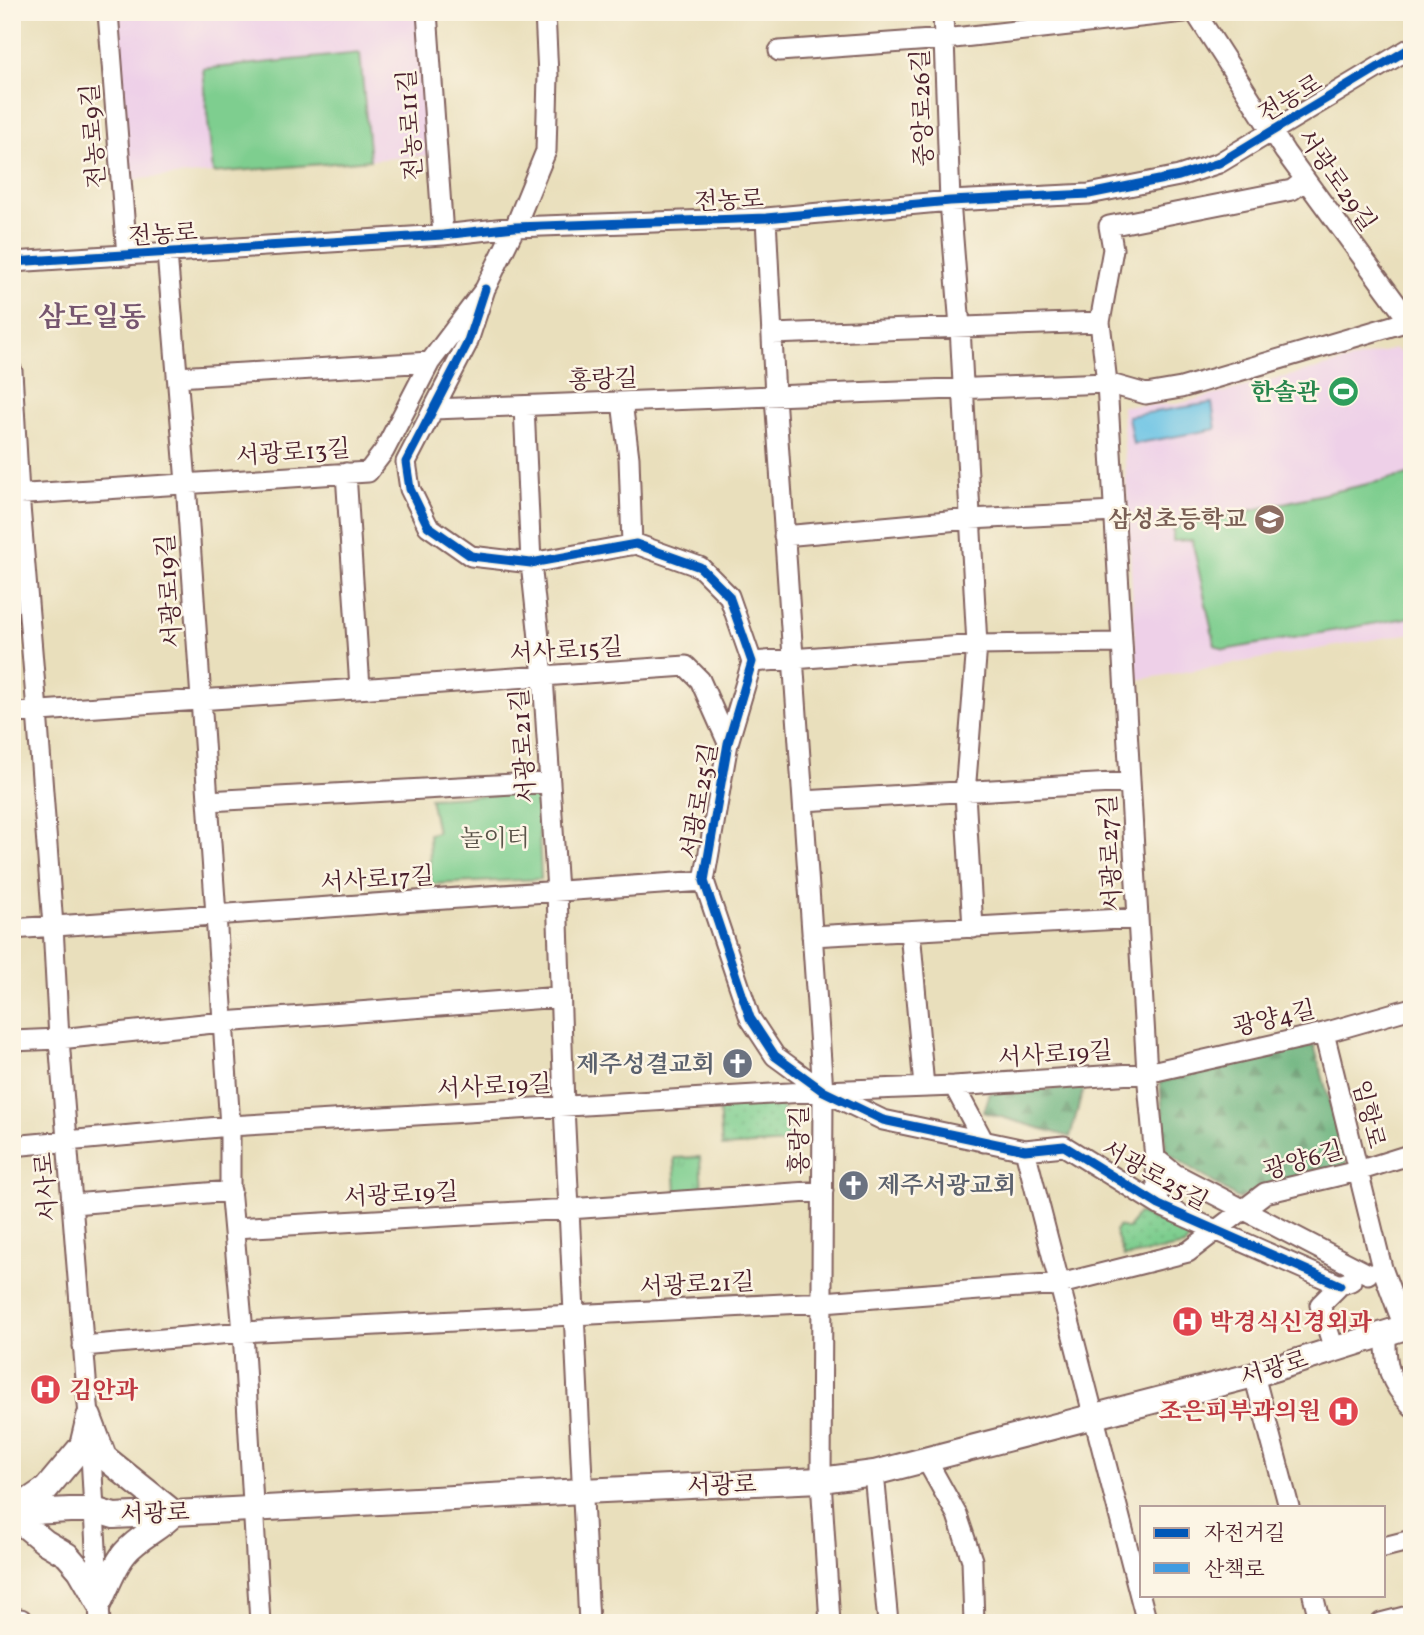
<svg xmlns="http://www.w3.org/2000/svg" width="1424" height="1635" font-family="Vollkorn,'Noto Serif KR',serif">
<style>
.built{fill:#eed0e8}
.grass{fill:url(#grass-tufts);stroke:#64765d;stroke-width:2}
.forest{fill:url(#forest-firs);stroke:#586852;stroke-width:2}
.park{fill:#7ece8f;stroke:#64765d;stroke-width:2}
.garden{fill:url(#garden-dots);stroke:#64765d;stroke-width:2}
.water{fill:#67c2e5;stroke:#587088;stroke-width:2}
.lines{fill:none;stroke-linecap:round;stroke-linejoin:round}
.minor-casing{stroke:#82625e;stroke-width:23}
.major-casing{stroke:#82625e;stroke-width:28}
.minor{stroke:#fff;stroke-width:19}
.major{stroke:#fff;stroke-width:24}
.quiet{stroke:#409be1;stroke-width:7;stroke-dasharray:14 7;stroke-linecap:butt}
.cycleway-casing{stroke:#fcf5e5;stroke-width:13}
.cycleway{stroke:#0057b8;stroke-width:9}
.labels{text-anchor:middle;stroke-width:5;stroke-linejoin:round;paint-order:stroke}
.street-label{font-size:24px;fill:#4a1f2b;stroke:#fcf5e5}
.leisure-label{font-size:24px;font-weight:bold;fill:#27864d;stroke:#fcf5e5;text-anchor:end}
.education-label{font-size:24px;font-weight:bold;fill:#785e54;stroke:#fcf5e5;text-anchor:end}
.park-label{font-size:24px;fill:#5a5449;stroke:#fcf5e5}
.worship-label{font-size:24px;font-weight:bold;fill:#5b616d;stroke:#fcf5e5;text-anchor:end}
.health-label{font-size:24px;font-weight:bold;fill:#be3a42;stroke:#fcf5e5;text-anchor:start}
.quarter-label{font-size:28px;font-weight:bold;fill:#76566f;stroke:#fcf5e5}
</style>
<defs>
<pattern id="grass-tufts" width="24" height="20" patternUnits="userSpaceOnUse" patternTransform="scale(1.75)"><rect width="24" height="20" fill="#7ece8f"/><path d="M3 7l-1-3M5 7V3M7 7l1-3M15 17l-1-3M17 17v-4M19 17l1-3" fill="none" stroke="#6eb07c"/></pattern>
<pattern id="forest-firs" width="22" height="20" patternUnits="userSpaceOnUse" patternTransform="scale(1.75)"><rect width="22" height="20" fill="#66b17a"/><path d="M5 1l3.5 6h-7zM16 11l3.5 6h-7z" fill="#568f64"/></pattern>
<pattern id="garden-dots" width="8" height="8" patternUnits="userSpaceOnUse" patternTransform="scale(1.75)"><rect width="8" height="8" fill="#7ece8f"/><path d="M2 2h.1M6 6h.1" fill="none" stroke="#6eb07c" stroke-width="1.8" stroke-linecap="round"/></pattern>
</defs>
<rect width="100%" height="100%" fill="#fcf5e5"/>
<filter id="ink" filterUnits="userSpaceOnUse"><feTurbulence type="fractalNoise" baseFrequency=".0143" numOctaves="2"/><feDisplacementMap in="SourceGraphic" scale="14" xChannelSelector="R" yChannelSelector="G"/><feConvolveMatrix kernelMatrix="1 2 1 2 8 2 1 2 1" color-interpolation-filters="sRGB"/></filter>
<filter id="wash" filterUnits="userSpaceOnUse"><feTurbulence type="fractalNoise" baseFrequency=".00686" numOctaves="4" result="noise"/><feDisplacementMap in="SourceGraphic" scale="28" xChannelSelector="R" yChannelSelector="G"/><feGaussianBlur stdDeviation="1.57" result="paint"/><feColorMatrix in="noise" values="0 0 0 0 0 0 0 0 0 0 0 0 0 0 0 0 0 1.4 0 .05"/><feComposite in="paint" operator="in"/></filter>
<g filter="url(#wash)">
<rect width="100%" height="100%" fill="#e9dfbc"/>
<!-- built -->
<path class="built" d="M114,12H426L432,155L126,180Z
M1395,349L1412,360V633L1137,680L1122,406L1178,404Z"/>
<!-- grass -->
<path class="grass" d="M700,1157L702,1192L676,1194L674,1158Z"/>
<!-- forest -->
<path class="forest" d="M1314,1045L1347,1165L1264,1186L1239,1199L1166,1152L1160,1082Z
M1084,1087L1070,1137L984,1112L990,1093Z"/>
<!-- park -->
<path class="park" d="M360,53L370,160L213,173L203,69Z
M1412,474V617L1224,650L1215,645L1192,540L1173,541V528Z
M537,793L541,879L431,884L429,834L437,832L430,798Z"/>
<!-- garden -->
<path class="garden" d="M777,1100L787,1116L788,1143L722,1147L719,1105Z
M1138,1213L1192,1236L1184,1246L1124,1257L1115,1231L1119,1226L1128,1229Z"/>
<!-- water -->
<path class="water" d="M1212,403L1216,429L1133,444L1128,416Z"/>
</g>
<g filter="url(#ink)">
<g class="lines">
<defs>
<path id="minor" d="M108,12L127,256
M427,12L443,235
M943,12L950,201L960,327L977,645L965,793L973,928
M1195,12L1285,152L1412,325
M779,51L945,39L1184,12
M1305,180L1292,190L1109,226L1113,249L1100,322L1107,383L1147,1073L1155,1158L1175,1174L1368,1274
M766,218L775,396L823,1091L821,1480L830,1623
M167,253L186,483L216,915L230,1126V1188L243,1332L260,1623
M12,262L443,235L515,227L766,218L950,201L1089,194L1179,176L1219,163L1412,47
M485,289L467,344L406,462L410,489L428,526L471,556L531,563L636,544L700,567L729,596L752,662L728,743L704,881L750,1018L775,1056L823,1091L883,1120L1025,1150L1064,1146L1159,1205L1340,1285
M772,334L1100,322
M12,371L19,494L37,711L53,926L59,1039L89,1417L100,1623
M177,377L430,362
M622,402L629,458L632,545
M524,406L531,563L543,676L557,891L564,1106L589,1623
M434,409L1107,383L1146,394L1181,388L1409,321
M346,473L360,688
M12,495L368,472L384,451L430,362L485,289L515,227L546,151L548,76L545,12
M784,536L970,519L1115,512
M752,662L977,645L1122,643
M12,713L686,666L700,680L728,743
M208,801L550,782
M803,801L1130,782
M12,929L704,881
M910,931L924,1087
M812,936L1138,918
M1324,1033L1382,1268L1404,1327
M12,1041L59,1039L223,1022L560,997
M954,1086L984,1142
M12,1146L230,1126L823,1091L954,1086L1147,1073L1324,1033L1412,1008
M1025,1150L1147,1623
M1155,1158L1159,1205
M73,1204L231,1191
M235,1228L569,1209L823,1191
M1386,1333C1385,1364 1389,1383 1412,1406
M83,1346L243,1332L823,1302L1060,1284L1188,1252L1265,1193L1358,1171L1412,1154
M1334,1349L1320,1305L1340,1285L1351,1281
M1254,1375L1289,1507
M927,1461L957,1515L972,1560L974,1623
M874,1473L888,1623
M1384,1547L1412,1540
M1313,1595L1320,1623
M12,1620L21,1619V1623
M1381,1623L1412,1615"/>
<path id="major" d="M89,1417L104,1457L174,1513C160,1529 139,1536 125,1553C114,1566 107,1587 99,1603
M12,1512L46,1489L82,1446L89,1417
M12,1513L70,1510H94L114,1516L174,1513L583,1491L821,1480L874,1473L1254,1375L1412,1325
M12,1515L45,1542L67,1555L80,1570L99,1603"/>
</defs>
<!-- minor casing -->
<use href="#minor" class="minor-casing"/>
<!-- major casing -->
<use href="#major" class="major-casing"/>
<!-- minor -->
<use href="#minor" class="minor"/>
<!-- major -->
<use href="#major" class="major"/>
<!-- quiet -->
<path class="quiet" d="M12,1620L21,1619V1623"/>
<defs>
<path id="cycleway" d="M12,262L443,235L515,227L766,218L950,201L1089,194L1179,176L1219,163L1412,47
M485,289L467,344L406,462L410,489L428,526L471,556L531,563L636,544L700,567L729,596L752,662L728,743L704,881L750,1018L775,1056L823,1091L883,1120L1025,1150L1064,1146L1159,1205L1340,1285"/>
</defs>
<!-- cycleway casing -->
<use href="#cycleway" class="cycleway-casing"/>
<!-- cycleway -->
<use href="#cycleway" class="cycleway"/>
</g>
</g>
<!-- icons -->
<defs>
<symbol id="stadium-disc" viewBox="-11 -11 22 22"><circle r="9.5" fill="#2e9e5b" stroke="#fcf5e5"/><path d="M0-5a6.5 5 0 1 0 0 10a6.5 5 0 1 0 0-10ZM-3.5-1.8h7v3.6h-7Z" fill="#fff"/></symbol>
<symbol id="school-disc" viewBox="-11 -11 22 22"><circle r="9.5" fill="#8d6e63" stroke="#fcf5e5"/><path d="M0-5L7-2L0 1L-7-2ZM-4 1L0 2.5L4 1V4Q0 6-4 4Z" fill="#fff"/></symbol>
<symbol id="church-disc" viewBox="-11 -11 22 22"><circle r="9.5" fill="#6b7280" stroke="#fcf5e5"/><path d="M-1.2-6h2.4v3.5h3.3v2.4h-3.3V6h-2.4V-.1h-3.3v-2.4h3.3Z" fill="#fff"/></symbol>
<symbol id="hospital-disc" viewBox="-11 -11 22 22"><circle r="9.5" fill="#e0444e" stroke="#fcf5e5"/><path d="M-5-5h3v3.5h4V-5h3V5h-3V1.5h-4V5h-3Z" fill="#fff"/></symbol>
</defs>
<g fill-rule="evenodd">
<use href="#stadium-disc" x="1326" y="374" width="35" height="35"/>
<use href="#school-disc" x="1252" y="502" width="35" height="35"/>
<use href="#church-disc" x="720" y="1046" width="35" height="35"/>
<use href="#church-disc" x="836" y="1168" width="35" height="35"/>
<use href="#hospital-disc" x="1170" y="1304" width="35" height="35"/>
<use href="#hospital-disc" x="28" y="1372" width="35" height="35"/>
<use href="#hospital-disc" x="1326" y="1394" width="35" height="35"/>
</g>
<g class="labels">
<!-- street labels -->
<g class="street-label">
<text transform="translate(1290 98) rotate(-31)" y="8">전농로</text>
<text transform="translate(922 108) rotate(-92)" y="8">중앙로26길</text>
<text transform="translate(410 125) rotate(-94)" y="8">전농로11길</text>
<text transform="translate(93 136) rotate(-94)" y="8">전농로9길</text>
<text transform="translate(1337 180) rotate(55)" y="8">서광로29길</text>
<text transform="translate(729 200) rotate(-3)" y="8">전농로</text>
<text transform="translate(163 234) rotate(-4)" y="8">전농로</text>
<text transform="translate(603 379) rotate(-2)" y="8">홍랑길</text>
<text transform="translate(293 452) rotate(-4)" y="8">서광로13길</text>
<text transform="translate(169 591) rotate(-94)" y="8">서광로19길</text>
<text transform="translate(566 650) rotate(-4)" y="8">서사로15길</text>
<text transform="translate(523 746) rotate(-94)" y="8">서광로21길</text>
<text transform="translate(699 801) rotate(-80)" y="8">서광로25길</text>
<text transform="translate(1110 853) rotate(-93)" y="8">서광로27길</text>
<text transform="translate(377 879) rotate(-4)" y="8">서사로17길</text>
<text transform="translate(1274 1018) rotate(-13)" y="8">광양4길</text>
<text transform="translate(1055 1054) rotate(-4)" y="8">서사로19길</text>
<text transform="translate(494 1086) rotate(-3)" y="8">서사로19길</text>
<text transform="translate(1369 1114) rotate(76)" y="8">임항로</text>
<text transform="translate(799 1140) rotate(-90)" y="8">홍랑길</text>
<text transform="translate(1303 1160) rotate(-16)" y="8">광양6길</text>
<text transform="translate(1155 1175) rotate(29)" y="8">서광로25길</text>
<text transform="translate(46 1187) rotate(-95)" y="8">서사로</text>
<text transform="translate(401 1194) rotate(-3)" y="8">서광로19길</text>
<text transform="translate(697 1284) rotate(-3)" y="8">서광로21길</text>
<text transform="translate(1274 1368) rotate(-17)" y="8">서광로</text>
<text transform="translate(722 1485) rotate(-2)" y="8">서광로</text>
<text transform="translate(155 1513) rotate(-2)" y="8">서광로</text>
</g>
<!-- leisure labels -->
<g class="leisure-label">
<text x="1320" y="400">한솔관</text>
</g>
<!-- education labels -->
<g class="education-label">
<text x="1247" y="527">삼성초등학교</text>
</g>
<!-- park labels -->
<g class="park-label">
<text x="495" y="846">놀이터</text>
</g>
<!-- worship labels -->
<g class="worship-label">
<text x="715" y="1072">제주성결교회</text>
<text x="877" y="1193" text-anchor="start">제주서광교회</text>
</g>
<!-- health labels -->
<g class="health-label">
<text x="1210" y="1330">박경식신경외과</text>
<text x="69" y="1398">김안과</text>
<text x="1321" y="1419" text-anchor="end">조은피부과의원</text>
</g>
<!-- quarter labels -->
<g class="quarter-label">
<text x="92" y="326">삼도일동</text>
</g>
</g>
<!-- margin -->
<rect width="1424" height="1635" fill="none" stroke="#fcf5e5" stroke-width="42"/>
<!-- legend -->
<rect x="1140" y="1506" width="245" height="91" fill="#fcf5e5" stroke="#b59f9b" stroke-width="2"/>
<rect x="1154" y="1528" width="35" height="10" fill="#0057b8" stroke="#b59f9b" stroke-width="2"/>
<text x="1204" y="1540" font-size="21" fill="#4a1f2b">자전거길</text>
<rect x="1154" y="1563" width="35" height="10" fill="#409be1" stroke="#b59f9b" stroke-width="2"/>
<text x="1204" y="1576" font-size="21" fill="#4a1f2b">산책로</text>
</svg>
